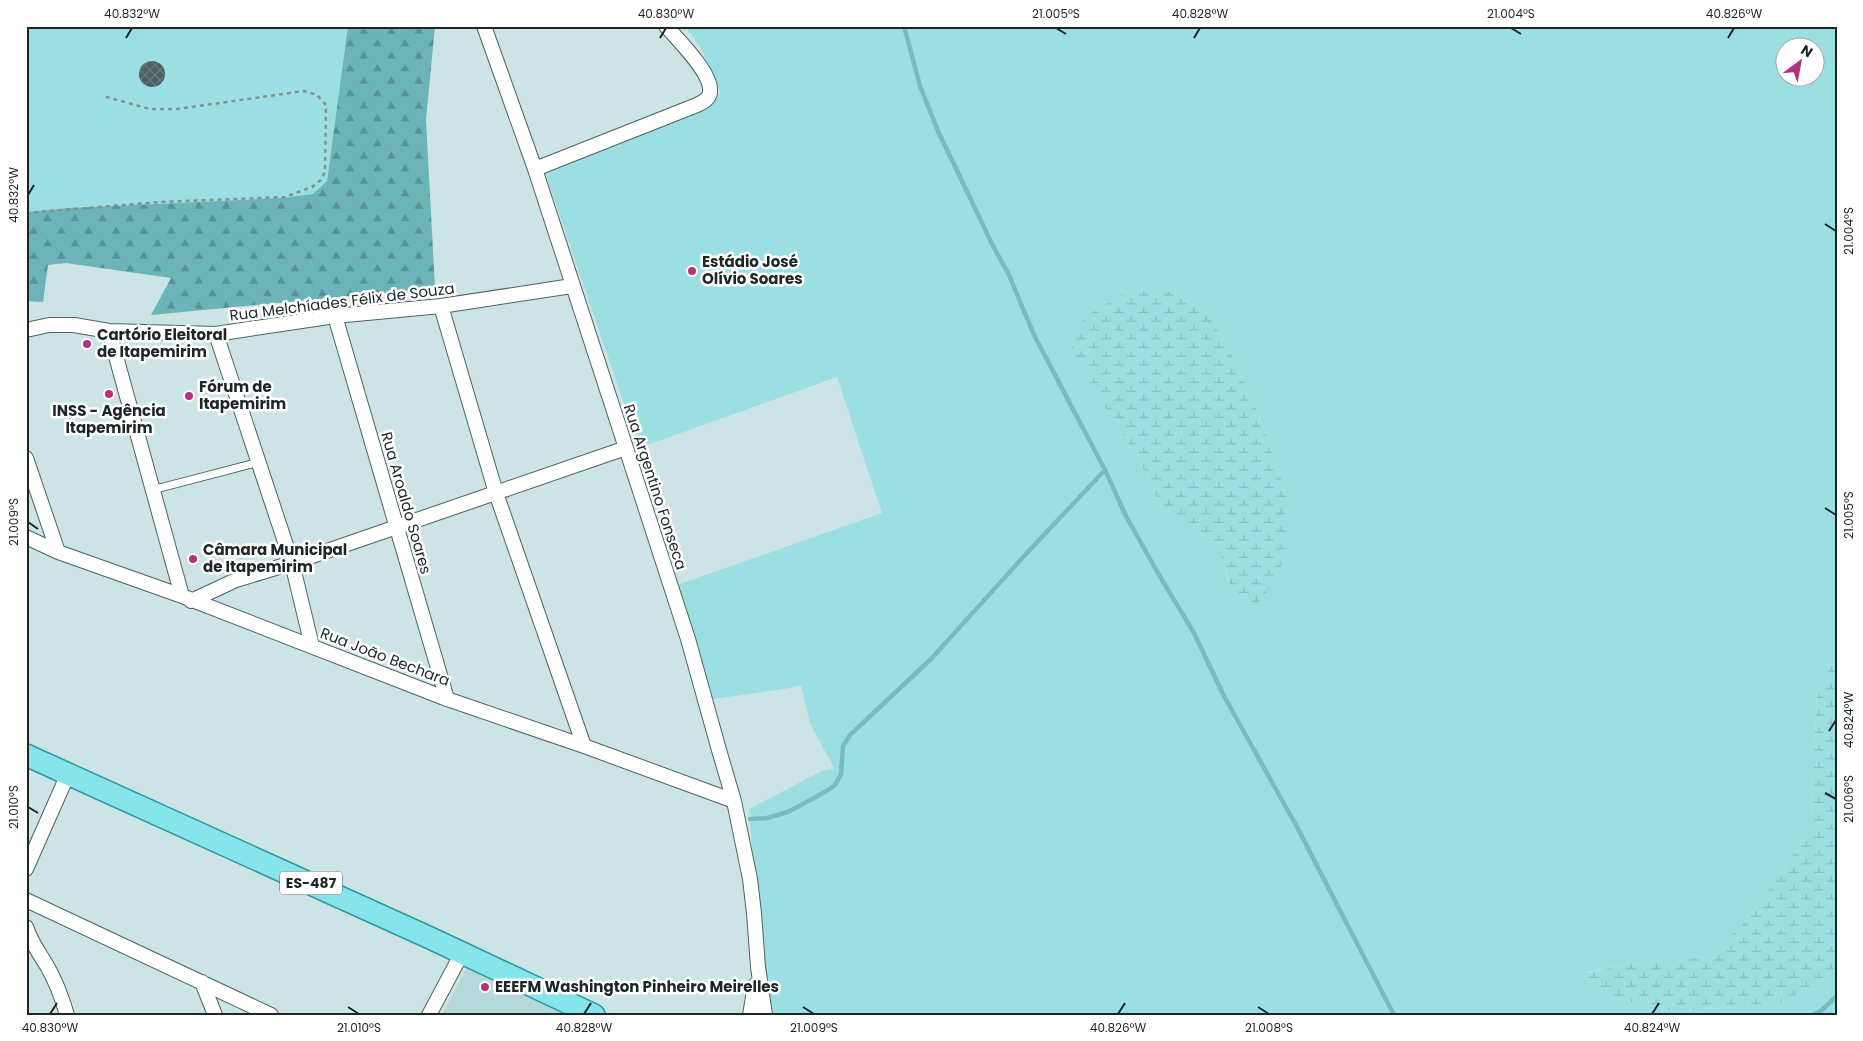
<svg xmlns="http://www.w3.org/2000/svg" width="1863" height="1041" font-family="Poppins,sans-serif">
<style>
.built{fill:#b7d8da}
.grass{fill:#9cdfe3;fill-rule:evenodd}
.forest{fill:url(#forest-firs)}
.wetland{fill:url(#wetland-marsh)}
.lines{fill:none;stroke-linecap:round;stroke-linejoin:round}
.stream{stroke:#75bcc0;stroke-width:4.5}
.building{fill:url(#building-cross-hatch)}
.service-casing{stroke:#4d6264;stroke-width:9}
.minor-casing{stroke:#4d6264;stroke-width:16}
.primary-casing{stroke:#2d979d;stroke-width:24}
.path{stroke:#809193;stroke-width:2.5;stroke-dasharray:4 4;stroke-linecap:butt}
.service{stroke:#fff;stroke-width:7}
.minor{stroke:#fff;stroke-width:14}
.primary{stroke:#86e5eb;stroke-width:21}
.ticks{fill:none;stroke:#1d2627;stroke-width:2}
.poi-dot{fill:#b5337b;stroke:#fff;stroke-width:2}
.labels{text-anchor:middle;stroke-width:5;stroke-linejoin:round;paint-order:stroke}
.shield{fill:#fff;stroke:#616768;stroke-width:1}
.shield-label{font-size:14px;font-weight:bold;fill:#1d2627}
.poi-label{font-size:15px;font-weight:bold;fill:#1d2627;stroke:#fff;text-anchor:start}
.street-label{font-size:15px;fill:#1d2627;stroke:#fff}
.neatline{fill:none;stroke:#1d2627;stroke-width:2}
.ticks-label{font-size:12px;text-anchor:middle;fill:#1d2627}
</style>
<defs>
<pattern id="forest-firs" width="22" height="20" patternUnits="userSpaceOnUse" patternTransform="scale(1.25)"><rect width="22" height="20" fill="#6db4b8"/><path d="M5 1l3.5 6h-7zM16 11l3.5 6h-7z" fill="#599296"/></pattern>
<pattern id="wetland-marsh" width="20" height="14" patternUnits="userSpaceOnUse" patternTransform="scale(1.25)"><rect width="20" height="14" fill="#9cdfe3"/><path d="M1 5h8M5 5V1M11 12h8M15 12V8" fill="none" stroke="#86bfc3"/></pattern>
<pattern id="building-cross-hatch" width="8" height="8" patternUnits="userSpaceOnUse" patternTransform="scale(1.25)"><rect width="8" height="8" fill="#4a6061"/><path d="M0 0l8 8M0 8l8-8" fill="none" stroke="#667878"/></pattern>
</defs>
<rect width="100%" height="100%" fill="#cce4e6"/>
<!-- built -->
<path class="built" d="M468,965L561,1008L557,1015H442Z"/>
<!-- grass -->
<path class="grass" d="M26,26H348L327,181L314,194L282,198L70,208L26,212Z
M685,26H1837V653L1833,658L1817,698L1813,763L1812,825L1778,878L1742,925L1707,957L1631,964L1587,972L1599,995L1672,1011L1736,1007L1787,1001L1837,969V1015H774L763,982L749,809L820,772L834,768L810,723L801,685L790,688L713,699L677,585L882,513L837,377L639,448L543,166L721,94L700,47ZM1786,48H1816V78H1786ZM1173,292L1208,314L1226,343L1258,413L1279,471L1289,505L1228,585L1225,564L1215,547L1194,527L1160,505L1147,474L1125,440Z"/>
<!-- forest -->
<path class="forest" d="M348,26H435L426,120L435,288L151,315L171,278L66,263L48,265L43,302L26,301V212L70,208L282,198L313,194L327,181Z"/>
<!-- wetland -->
<path class="wetland" d="M1142,291L1173,292L1208,314L1226,343L1258,413L1279,471L1289,505L1287,547L1276,580L1260,601L1247,607L1232,599L1225,564L1215,547L1194,527L1173,520L1160,505L1147,474L1125,440L1071,349L1079,325L1094,311L1122,295Z
M1837,653V969L1787,1001L1736,1007L1672,1011L1599,995L1586,973L1631,964L1707,957L1742,925L1778,878L1812,825L1813,763L1817,698L1833,658Z"/>
<g class="lines">
<!-- stream -->
<path class="stream" d="M904,26L920,86L938,131L993,246L1009,275L1034,335L1105,470L1126,516L1159,575L1194,633L1224,696L1297,827L1394,1015
M750,819L767,818L788,812L825,792L835,785L841,774L843,746L850,735L931,659L1025,555L1105,470
M1813,1015L1822,1010L1837,996"/>
</g>
<!-- building -->
<path class="building" d="M139 74a13 13 0 1 1 26 0a13 13 0 1 1-26 0Z"/>
<g class="lines">
<defs>
<path id="service" d="M152,490L259,462"/>
<path id="minor" d="M484,26L535,169L626,448L688,639L719,750L734,801L750,879L754,913L758,967L765,1015
M535,169L697,105C703,102 710,99 710,91C712,73 678,40 666,26
M441,306L496,493L584,746
M335,316L447,699
M26,330L49,325H74L109,331L216,334L335,316L441,306L572,286
M109,331L182,596
M216,334L292,563L312,646
M26,458L58,552
M26,537L58,552L182,596L447,699L584,746L734,801
M191,601L236,580L292,563L626,448
M26,869L68,774
M26,900L271,1015
M26,927C32,944 38,951 47,966C56,981 62,998 67,1015
M202,982L215,1015
M429,1015L462,953
M750,1015L755,985"/>
<path id="primary" d="M26,755L428,937L594,1015"/>
</defs>
<!-- service casing -->
<use href="#service" class="service-casing"/>
<!-- minor casing -->
<use href="#minor" class="minor-casing"/>
<!-- primary casing -->
<use href="#primary" class="primary-casing"/>
<!-- path -->
<path class="path" d="M26,213L160,202L285,197L312,187L321,180L325,172L326,105L317,95L304,91L177,109H150L103,96"/>
<!-- service -->
<use href="#service" class="service"/>
<!-- minor -->
<use href="#minor" class="minor"/>
<!-- primary -->
<use href="#primary" class="primary"/>
</g>
<!-- ticks -->
<path class="ticks" d="M1056,28L1066,34M1511,28L1521,34M126,38L132,28M660,38L666,28M1194,38L1200,28M1728,38L1734,28M28,195L34,185M1825,224L1836,231M1825,508L1836,515M28,522L38,529M1829,731L1836,720M1825,793L1836,799M28,807L38,813M348,1007L359,1014M803,1007L814,1014M1258,1007L1269,1014M50,1014L57,1003M584,1014L591,1003M1118,1014L1125,1003M1652,1014L1659,1003"/>
<!-- markers -->
<g class="poi-dot">
<circle cx="692" cy="271" r="5"/>
<circle cx="87" cy="344" r="5"/>
<circle cx="109" cy="394" r="5"/>
<circle cx="189" cy="396" r="5"/>
<circle cx="193" cy="559" r="5"/>
<circle cx="485" cy="987" r="5"/>
</g>
<g class="labels">
<!-- shield labels -->
<rect class="shield" x="280" y="871.5" width="62" height="23" rx="4"/>
<g class="shield-label">
<text x="311" y="888">ES-487</text>
</g>
<!-- poi labels -->
<g class="poi-label">
<text x="702" y="267">Estádio José<tspan x="702" dy="17">Olívio Soares</tspan></text>
<text x="97" y="340">Cartório Eleitoral<tspan x="97" dy="17">de Itapemirim</tspan></text>
<text x="199" y="392">Fórum de<tspan x="199" dy="17">Itapemirim</tspan></text>
<text x="109" y="416" text-anchor="middle">INSS - Agência<tspan x="109" dy="17">Itapemirim</tspan></text>
<text x="203" y="555">Câmara Municipal<tspan x="203" dy="17">de Itapemirim</tspan></text>
<text x="495" y="992">EEEFM Washington Pinheiro Meirelles</text>
</g>
<!-- street labels -->
<g class="street-label">
<text transform="translate(342 302) rotate(-7)" y="5">Rua Melchíades Félix de Souza</text>
<text transform="translate(655 487) rotate(72)" y="5">Rua Argentino Fonseca</text>
<text transform="translate(406 503) rotate(74)" y="5">Rua Aroaldo Soares</text>
<text transform="translate(385 657) rotate(21)" y="5">Rua João Bechara</text>
</g>
</g>
<!-- border -->
<rect width="1863" height="1041" fill="none" stroke="#ffffff" stroke-width="55"/>
<!-- north arrow -->
<g transform="translate(1800 62) rotate(32)"><circle r="24" fill="#ffffff" stroke="#a5a8a9"/>
<path d="M0-4L9 19L0 12L-9 19Z" fill="#b5337b"/>
<text y="-8" font-size="14" font-weight="bold" text-anchor="middle" fill="#1d2627">N</text>
</g>
<rect x="28" y="28" width="1808" height="986" class="neatline"/>
<g class="ticks-label">
<text x="132" y="18">40.832°W</text>
<text x="666" y="18">40.830°W</text>
<text x="1056" y="18">21.005°S</text>
<text x="1200" y="18">40.828°W</text>
<text x="1511" y="18">21.004°S</text>
<text x="1734" y="18">40.826°W</text>
<text transform="translate(14 195) rotate(-90)" y="4">40.832°W</text>
<text transform="translate(1849 231) rotate(-90)" y="4">21.004°S</text>
<text transform="translate(1849 515) rotate(-90)" y="4">21.005°S</text>
<text transform="translate(14 522) rotate(-90)" y="4">21.009°S</text>
<text transform="translate(1849 720) rotate(-90)" y="4">40.824°W</text>
<text transform="translate(1849 799) rotate(-90)" y="4">21.006°S</text>
<text transform="translate(14 807) rotate(-90)" y="4">21.010°S</text>
<text x="50" y="1032">40.830°W</text>
<text x="359" y="1032">21.010°S</text>
<text x="584" y="1032">40.828°W</text>
<text x="814" y="1032">21.009°S</text>
<text x="1118" y="1032">40.826°W</text>
<text x="1269" y="1032">21.008°S</text>
<text x="1652" y="1032">40.824°W</text>
</g>
</svg>
